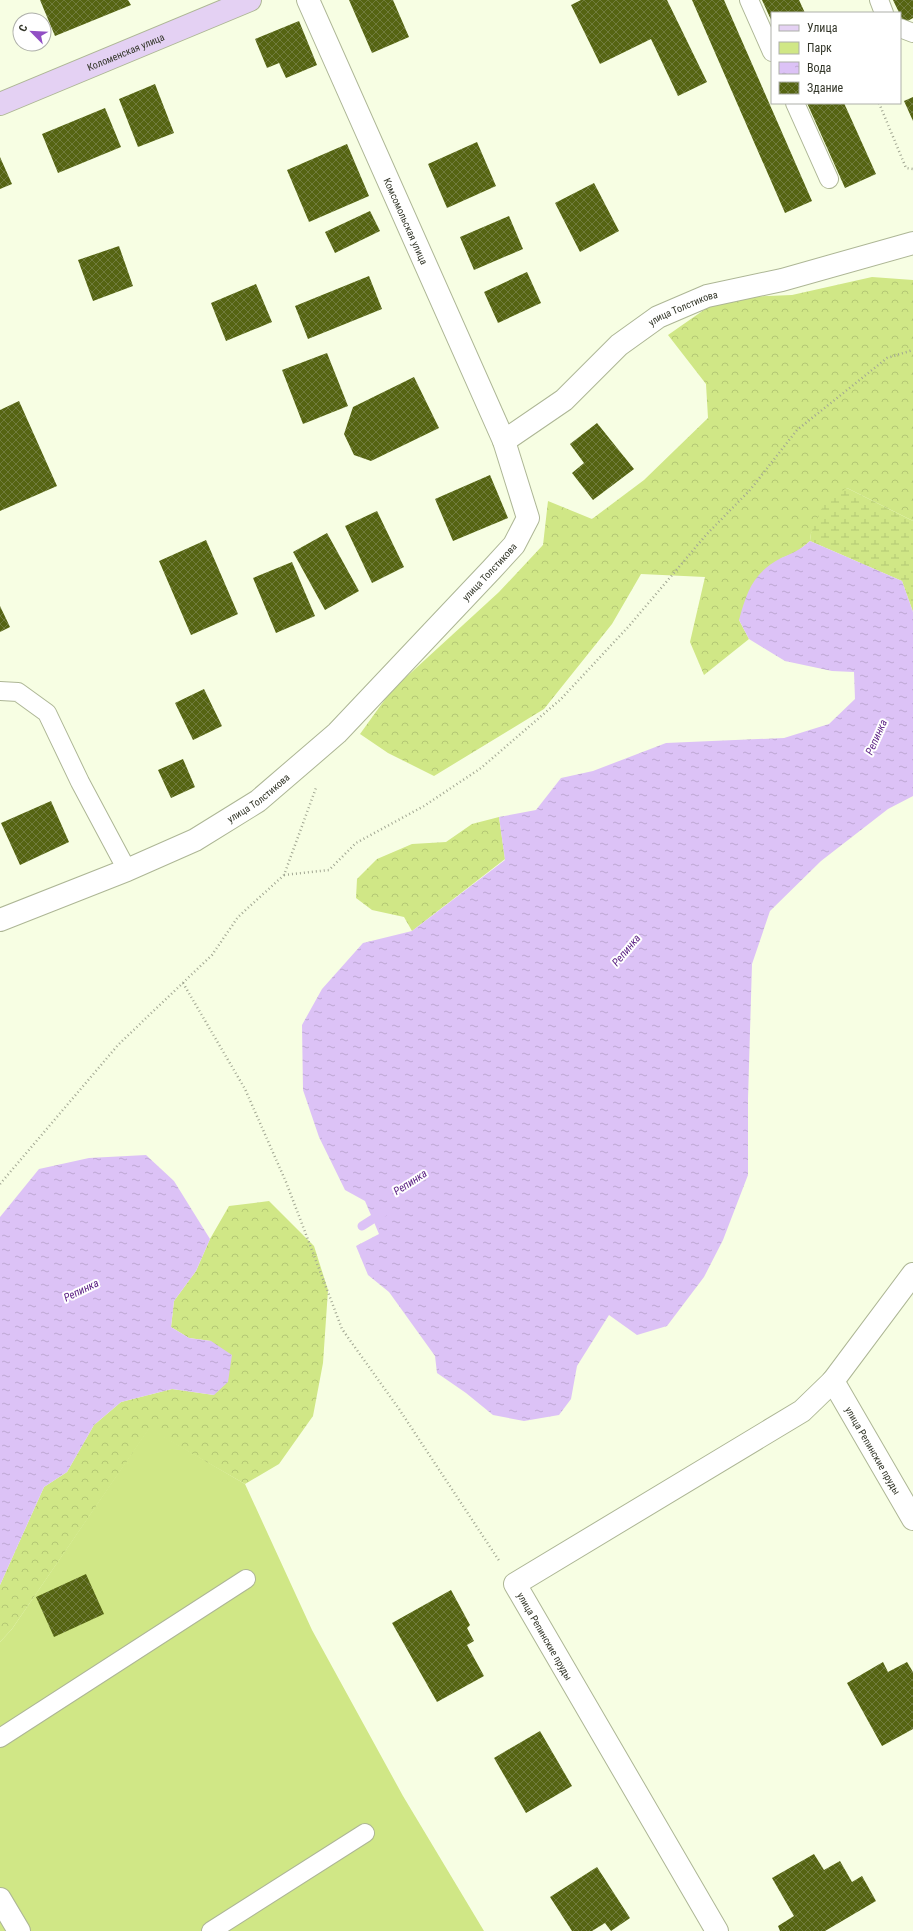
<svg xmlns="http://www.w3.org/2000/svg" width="913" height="1931" font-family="'Roboto Condensed',sans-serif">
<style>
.green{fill:#d0e786}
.forest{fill:url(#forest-crowns)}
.wetland{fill:url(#wetland-marsh)}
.water{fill:url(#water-ripples)}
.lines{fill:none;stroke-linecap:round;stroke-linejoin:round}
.stream{stroke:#dcc2f6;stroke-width:9}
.building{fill:url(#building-cross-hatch)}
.lane-casing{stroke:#adb695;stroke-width:20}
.street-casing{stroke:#adb695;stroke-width:24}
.secondary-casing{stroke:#adb695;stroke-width:24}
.path{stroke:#a1a692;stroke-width:2.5;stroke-dasharray:1 3;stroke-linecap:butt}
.lane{stroke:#fff;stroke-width:18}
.street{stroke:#fff;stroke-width:22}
.secondary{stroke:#e4d1f3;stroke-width:22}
.labels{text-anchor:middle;stroke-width:4;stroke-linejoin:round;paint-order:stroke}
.street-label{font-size:10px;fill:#333629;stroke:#fff}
.water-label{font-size:11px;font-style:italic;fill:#5b2083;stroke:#fff}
</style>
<defs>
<pattern id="forest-crowns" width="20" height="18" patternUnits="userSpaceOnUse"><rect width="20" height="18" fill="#d0e786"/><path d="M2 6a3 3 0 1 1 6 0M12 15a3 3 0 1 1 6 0" fill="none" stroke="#b3c774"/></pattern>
<pattern id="wetland-marsh" width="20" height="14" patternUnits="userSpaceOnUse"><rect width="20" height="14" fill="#d0e786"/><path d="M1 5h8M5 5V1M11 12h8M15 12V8" fill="none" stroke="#b3c774"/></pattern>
<pattern id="water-ripples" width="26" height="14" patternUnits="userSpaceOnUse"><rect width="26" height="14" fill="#dcc2f6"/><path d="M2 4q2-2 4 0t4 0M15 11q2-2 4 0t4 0" fill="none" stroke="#bda7d3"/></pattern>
<pattern id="building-cross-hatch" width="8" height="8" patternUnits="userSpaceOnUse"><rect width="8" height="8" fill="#556412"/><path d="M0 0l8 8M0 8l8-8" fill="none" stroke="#707c3d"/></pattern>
</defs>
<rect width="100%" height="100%" fill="#f7fee3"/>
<!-- green -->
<path class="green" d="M149,1428L245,1484L312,1630L403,1796L484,1931H0V1642L12,1629Z"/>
<!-- forest -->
<path class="forest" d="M872,277L913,280V521L847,488L811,533L810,541L797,552L782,558L739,620L749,639L704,675L690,642L705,577L641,574L612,624L544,709L434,776L388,753L360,734L391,691L499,592L543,545L548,501L592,519L644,480L708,418L706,384L668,335L721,298L792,295Z
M499,817L505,859L412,931L404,917L372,910L356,898L357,879L377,859L412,844L446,842L472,824Z
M269,1201L314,1246L328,1290L323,1363L313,1416L279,1464L245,1484L149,1429L12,1629L0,1642V1585L44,1487L67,1472L94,1425L121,1402L172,1389L214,1395L211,1341L189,1338L171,1327L174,1301L196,1271L210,1239L229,1206Z"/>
<!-- wetland -->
<path class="wetland" d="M847,488L913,521V612L902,581L810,541L811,533L826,499Z"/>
<!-- water -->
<path class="water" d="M810,541L902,581L913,612V796L888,809L821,861L770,911L752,964L748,1099V1175L723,1240L704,1277L667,1326L637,1335L609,1315L577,1366L571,1399L559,1415L524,1421L493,1415L466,1393L437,1373L435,1356L389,1292L368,1275L356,1246L379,1234L365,1201L345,1190L319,1137L303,1090L302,1025L322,989L363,943L412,931L505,860L499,817L536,810L561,778L593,771L666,743L784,738L829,724L855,699L854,672L832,671L785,661L749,639L739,620C747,591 753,573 781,558C793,553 800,550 810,541Z
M146,1155L174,1181L210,1239L196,1271L174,1301L171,1327L189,1338L211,1341L232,1355L228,1382L214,1395L172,1389L121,1402L94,1425L67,1472L44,1487L0,1585V1217L39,1169L89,1158Z"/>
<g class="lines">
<!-- stream -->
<path class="stream" d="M362,1226L384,1212"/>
</g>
<!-- building -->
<path class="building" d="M40,0H128L131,5L55,36Z
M349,0H393L409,37L372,53Z
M581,0H667L707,82L678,96L651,39L600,64L571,5Z
M692,0H724L812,201L785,213Z
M762,0H799L805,13H772V22Z
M893,0H913V18L904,23Z
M299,21L317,65L286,78L279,63L267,68L255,39Z
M155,84L174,133L138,147L119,99Z
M913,97V121L904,101Z
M807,103H844L876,174L845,188Z
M105,108L121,147L58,173L42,134Z
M477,142L496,186L447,208L428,164Z
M347,144L369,196L309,222L287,170Z
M0,157L12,184L0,189Z
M594,183L619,231L580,252L555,203Z
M370,211L380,231L335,253L325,232Z
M509,216L523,249L474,270L460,237Z
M119,246L133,286L93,301L78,260Z
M527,272L541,303L498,323L484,292Z
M369,276L382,309L308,339L295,306Z
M256,284L272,322L226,341L211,303Z
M327,353L348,406L303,424L282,370Z
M414,377L439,428L371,461L354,455L344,434L353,407Z
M19,401L57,486L0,511V410Z
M597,423L634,469L593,500L572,473L584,463L570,444Z
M490,475L508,518L453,541L435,499Z
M377,511L404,567L372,583L345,526Z
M327,533L359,591L325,610L293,552Z
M206,540L238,614L191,635L159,561Z
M292,562L315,616L276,633L253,578Z
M0,606L10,627L0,632Z
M204,689L222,726L193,740L175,703Z
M183,759L195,787L171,798L158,770Z
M51,801L69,842L20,865L1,823Z
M86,1574L104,1614L54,1637L36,1597Z
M451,1590L470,1625L467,1628L474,1641L467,1645L484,1676L437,1702L392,1623Z
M883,1662L888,1672L907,1662L913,1672V1729L882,1746L847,1683Z
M540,1731L572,1786L526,1813L494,1758Z
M814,1854L824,1870L840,1861L852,1882L862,1876L876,1901L825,1931H780L778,1926L794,1916L772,1878Z
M597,1867L630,1918L611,1931L605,1923L592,1931H572L550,1897Z"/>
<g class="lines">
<defs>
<path id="lane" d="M749,0L772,52
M879,0L884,13
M900,28L913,33
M795,103L829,179
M0,691L18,692L47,713L80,782L127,870
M0,1738L246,1579
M211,1931L365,1833"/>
<g id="street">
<path id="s1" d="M504,441L564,400L619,345L658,317L707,296L782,280L913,243"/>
<path id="s2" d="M0,920L127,870L195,840L258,801L337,733L492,569L514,545L528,518L504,441L308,0"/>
<path id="s3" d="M833,1381L913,1519"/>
<path d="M0,1899L19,1931"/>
<path d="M717,1931L515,1584L802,1411L833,1381L913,1274"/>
</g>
<g id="secondary">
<path id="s4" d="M0,104L250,0"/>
</g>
</defs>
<!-- lane casing -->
<use href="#lane" class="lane-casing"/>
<!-- street casing -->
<use href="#street" class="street-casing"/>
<!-- secondary casing -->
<use href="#secondary" class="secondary-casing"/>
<!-- path -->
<path class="path" d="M879,103L906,168L913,169
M284,875L329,870L356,843L424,806L481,768L561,699L629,626L706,535L750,490L797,430L887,358L913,350
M183,983L245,1089L286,1182L342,1329L399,1409L500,1562
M0,1184L118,1045L212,955L238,917L284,875L316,788"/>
<!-- lane -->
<use href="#lane" class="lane"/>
<!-- street -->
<use href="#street" class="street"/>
<!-- secondary -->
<use href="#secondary" class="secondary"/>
</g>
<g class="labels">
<!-- street labels -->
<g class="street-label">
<text dy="4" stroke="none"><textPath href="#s4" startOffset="136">Коломенская улица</textPath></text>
<text transform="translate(406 221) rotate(66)" y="4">Комсомольская улица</text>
<text dy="4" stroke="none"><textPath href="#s1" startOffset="225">улица Толстикова</textPath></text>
<text dy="4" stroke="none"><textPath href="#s2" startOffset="611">улица Толстикова</textPath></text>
<text dy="4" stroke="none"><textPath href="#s2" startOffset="287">улица Толстикова</textPath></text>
<text dy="4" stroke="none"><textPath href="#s3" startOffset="80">улица Репинские пруды</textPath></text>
<text transform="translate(545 1636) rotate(60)" y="4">улица Репинские пруды</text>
</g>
<!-- water labels -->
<g class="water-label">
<text transform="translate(876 737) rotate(-66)" y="4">Репинка</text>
<text transform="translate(626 950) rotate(-50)" y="4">Репинка</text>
<text transform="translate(410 1182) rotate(-33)" y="4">Репинка</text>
<text transform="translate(81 1290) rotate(-26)" y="4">Репинка</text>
</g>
</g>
<!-- legend -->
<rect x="771" y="12" width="130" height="92" fill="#ffffff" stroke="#adafa9"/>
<rect x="779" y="25" width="20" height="6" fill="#e4d1f3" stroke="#adafa9"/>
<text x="807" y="32" font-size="12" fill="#333629">Улица</text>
<rect x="779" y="42" width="20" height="12" fill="#d0e786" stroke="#adafa9"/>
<text x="807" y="52" font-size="12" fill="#333629">Парк</text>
<rect x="779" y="62" width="20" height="12" fill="url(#water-ripples)" stroke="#adafa9"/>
<text x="807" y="72" font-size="12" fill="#333629">Вода</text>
<rect x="779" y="82" width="20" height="12" fill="url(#building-cross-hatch)" stroke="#adafa9"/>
<text x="807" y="92" font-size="12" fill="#333629">Здание</text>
<!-- north arrow -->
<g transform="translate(32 32) rotate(294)"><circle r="19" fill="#ffffff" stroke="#adafa9"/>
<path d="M0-3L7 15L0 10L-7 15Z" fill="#914fc4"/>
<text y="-6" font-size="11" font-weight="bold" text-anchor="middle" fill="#333629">С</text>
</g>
</svg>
